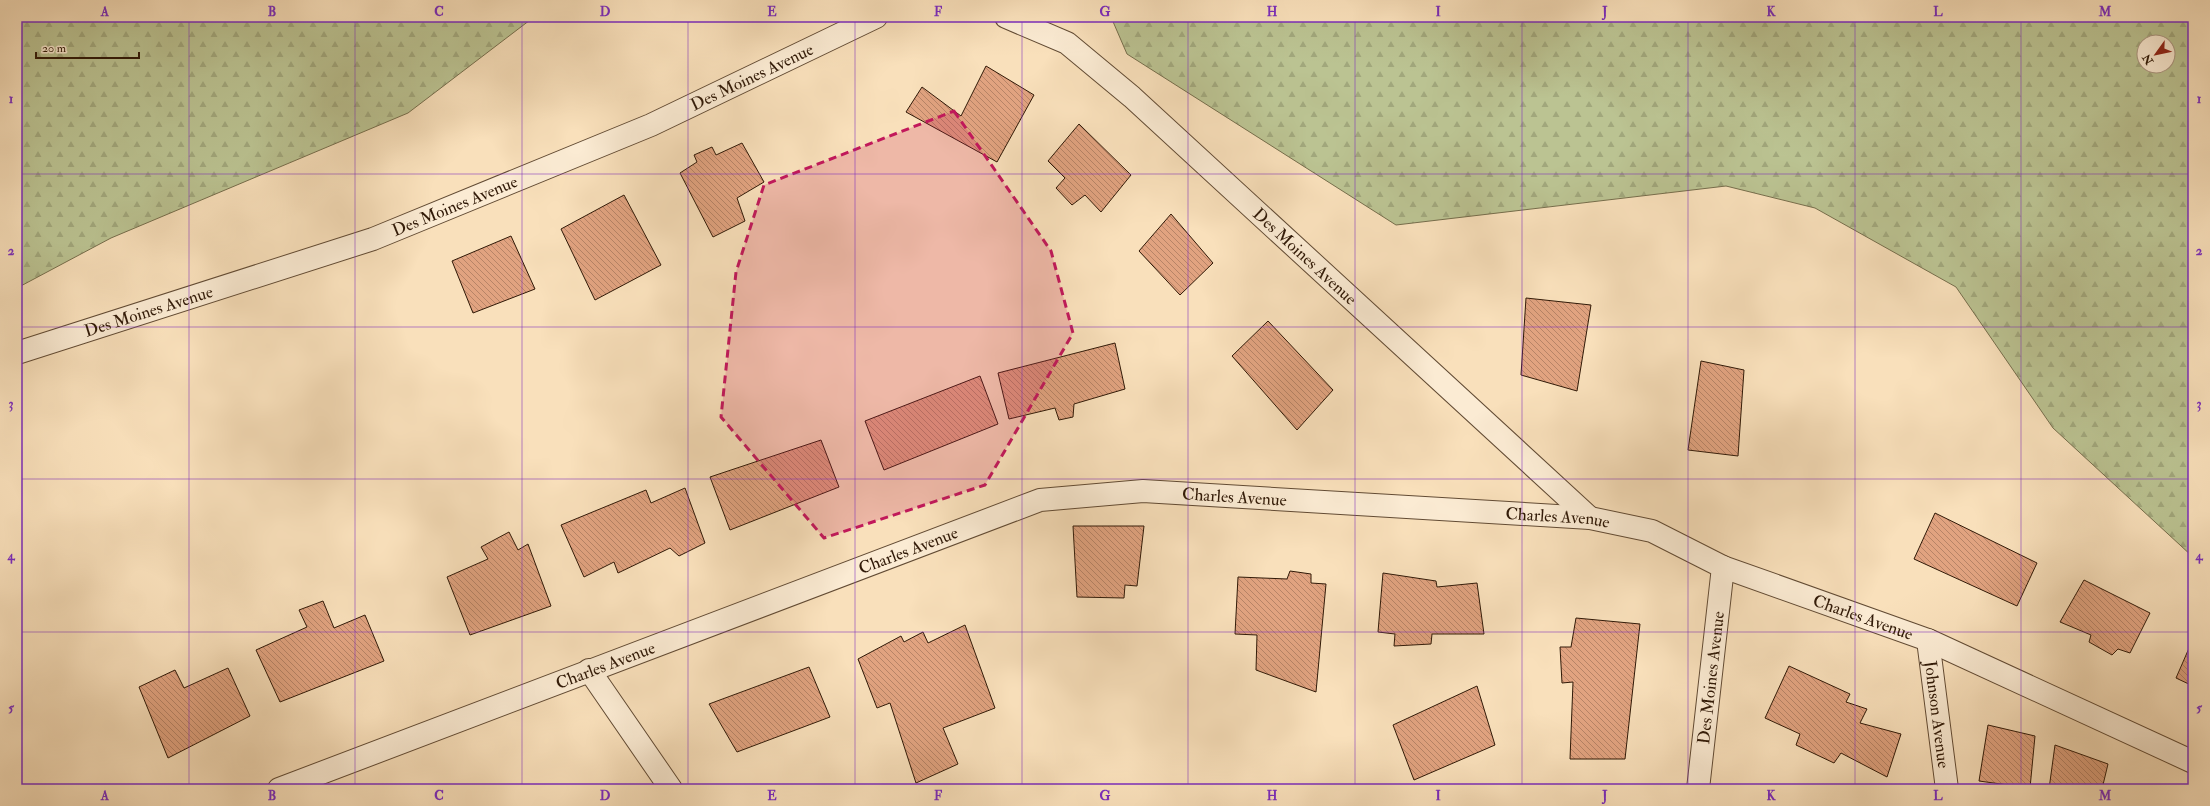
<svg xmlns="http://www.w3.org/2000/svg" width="2210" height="806" font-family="'IM FELL Double Pica',serif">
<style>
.forest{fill:url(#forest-firs);stroke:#766e4c;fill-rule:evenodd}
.building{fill:url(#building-back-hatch);stroke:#301907}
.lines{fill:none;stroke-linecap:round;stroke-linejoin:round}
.minor-casing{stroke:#624b34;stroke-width:24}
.minor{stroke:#fbebd3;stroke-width:22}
.marked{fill:#c2185b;fill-opacity:0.2;stroke:#c2185b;stroke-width:3;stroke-dasharray:8 5;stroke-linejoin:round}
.grid{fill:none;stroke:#7b2cbf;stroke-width:1;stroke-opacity:0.55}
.labels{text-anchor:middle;stroke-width:3.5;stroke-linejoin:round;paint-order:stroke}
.street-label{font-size:17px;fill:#301907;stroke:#fbebd3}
.neatline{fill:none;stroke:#7b2cbf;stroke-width:1.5}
.grid-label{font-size:13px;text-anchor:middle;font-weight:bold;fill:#7b2cbf}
</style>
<defs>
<pattern id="forest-firs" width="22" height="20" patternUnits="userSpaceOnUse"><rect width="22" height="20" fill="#bbc392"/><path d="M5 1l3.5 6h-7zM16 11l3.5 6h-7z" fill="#a1a77c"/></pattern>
<pattern id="building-back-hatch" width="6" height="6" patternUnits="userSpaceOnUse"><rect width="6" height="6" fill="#e1a380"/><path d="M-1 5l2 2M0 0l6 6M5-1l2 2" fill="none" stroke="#b78467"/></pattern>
</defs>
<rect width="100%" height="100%" fill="#f9e0bb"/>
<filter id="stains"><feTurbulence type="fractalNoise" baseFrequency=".005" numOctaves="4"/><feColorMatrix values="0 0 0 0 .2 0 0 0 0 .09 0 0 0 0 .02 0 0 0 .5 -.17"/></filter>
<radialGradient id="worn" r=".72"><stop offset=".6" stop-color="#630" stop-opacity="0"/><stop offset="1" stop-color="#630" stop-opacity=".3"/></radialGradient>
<!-- forest -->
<path class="forest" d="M17,17H534L408,113L111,238L17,288Z
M1111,17H2193V557L2053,428L1956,287L1815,208L1726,186L1396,225L1127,54ZM2144,42H2168V66H2144Z"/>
<!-- building -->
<path class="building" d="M986,66L1034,95L997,162L906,112L922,87L961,116Z
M1079,124L1131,175L1101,212L1085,195L1072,205L1056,188L1065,178L1048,161Z
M742,143L764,182L737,198L745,221L713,237L680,173L697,162L694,155L712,147L716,155Z
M624,195L661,265L595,300L561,229Z
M1171,214L1213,263L1180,295L1139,251Z
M511,236L535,289L473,313L452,261Z
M1526,298L1591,305L1577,391L1521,375Z
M1268,321L1333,390L1297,430L1232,356Z
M1115,343L1125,389L1074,404L1073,417L1059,420L1055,408L1009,419L998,373Z
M1701,361L1744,370L1738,456L1688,450Z
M980,376L998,424L884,470L865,421Z
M821,440L839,487L730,530L710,477Z
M685,488L705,543L679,556L670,548L618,573L614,562L584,577L561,525L646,490L651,503Z
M1935,513L2037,563L2017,606L1914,559Z
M1073,526H1144L1137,586L1125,585L1124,598L1077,597Z
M509,532L518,550L528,544L551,606L470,635L447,577L488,559L481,547Z
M1290,571L1311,574V583L1326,584L1316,692L1256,670L1257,635L1235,634L1238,577L1287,579Z
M1383,573L1436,581L1437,587L1477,583L1484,634H1432L1431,644L1394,646L1395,634L1378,632Z
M2084,580L2150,613L2130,653L2118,649L2112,655L2089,642L2091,635L2060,622Z
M323,601L334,628L365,615L384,661L280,702L256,650L307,627L299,610Z
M1576,618L1640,624L1625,759H1570L1573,682L1562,683L1560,647H1571Z
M965,625L995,708L943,728L958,764L916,783L890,703L877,708L858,659L901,636L904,642L923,632L928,643Z
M2193,639V686L2176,678Z
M1789,666L1850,694L1846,702L1867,709L1860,723L1901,734L1887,777L1841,753L1834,763L1796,745L1800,734L1765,718Z
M809,667L830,717L737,752L709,704Z
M228,668L250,716L168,758L139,687L175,670L184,688Z
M1477,686L1495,745L1414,780L1393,725Z
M1988,725L2035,736L2030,788L1979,781Z
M2055,745L2108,764L2102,789H2049Z"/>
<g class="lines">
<defs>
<g id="minor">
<path id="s1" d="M1006,17L1067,43L1132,97L1590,518"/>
<path id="s2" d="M17,353L373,239L651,125L876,17"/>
<path id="s3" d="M1928,640L1947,789"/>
<path d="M589,670L671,789"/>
<path id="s4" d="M279,789L1040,500L1143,491L1590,518L1652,531L1723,567L1928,640L2193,762"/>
<path id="s5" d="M1698,789L1723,567"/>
</g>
</defs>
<!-- minor casing -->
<use href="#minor" class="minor-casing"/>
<!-- minor -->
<use href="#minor" class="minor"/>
</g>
<!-- marked area -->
<path class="marked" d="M954,111L1051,251L1073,333L985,485L824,538L721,417L736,272L764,185Z"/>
<!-- grid -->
<path class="grid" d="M189,17V789M355,17V789M522,17V789M688,17V789M855,17V789M1022,17V789M1188,17V789M1355,17V789M1522,17V789M1688,17V789M1855,17V789M2021,17V789M17,174H2193M17,327H2193M17,479H2193M17,632H2193"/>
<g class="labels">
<!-- street labels -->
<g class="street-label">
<text dy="6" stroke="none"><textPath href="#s2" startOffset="786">Des Moines Avenue</textPath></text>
<text dy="6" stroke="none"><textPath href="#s2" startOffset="462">Des Moines Avenue</textPath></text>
<text dy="6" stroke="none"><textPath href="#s1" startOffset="386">Des Moines Avenue</textPath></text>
<text dy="6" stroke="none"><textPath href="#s2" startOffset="138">Des Moines Avenue</textPath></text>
<text dy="6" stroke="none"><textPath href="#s4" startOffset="1009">Charles Avenue</textPath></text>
<text dy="6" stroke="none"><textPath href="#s4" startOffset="1333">Charles Avenue</textPath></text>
<text dy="6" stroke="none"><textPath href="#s4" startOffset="673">Charles Avenue</textPath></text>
<text dy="6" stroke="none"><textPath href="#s4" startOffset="1657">Charles Avenue</textPath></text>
<text dy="6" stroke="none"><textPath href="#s4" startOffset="349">Charles Avenue</textPath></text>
<text dy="6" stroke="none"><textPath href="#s5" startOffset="112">Des Moines Avenue</textPath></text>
<text dy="6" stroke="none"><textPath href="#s3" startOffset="75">Johnson Avenue</textPath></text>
</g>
</g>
<!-- margin -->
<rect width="2210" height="806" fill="none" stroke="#f9e0bb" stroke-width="44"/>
<!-- north arrow -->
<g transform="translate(2156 54) rotate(237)"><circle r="19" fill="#fbebd3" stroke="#aa9781"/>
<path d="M0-3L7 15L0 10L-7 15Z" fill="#8f2418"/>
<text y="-6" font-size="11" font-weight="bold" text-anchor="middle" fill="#301907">N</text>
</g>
<!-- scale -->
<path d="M36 52v6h103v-6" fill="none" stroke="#301907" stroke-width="2"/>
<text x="42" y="52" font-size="12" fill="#301907" stroke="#fbebd3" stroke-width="3" paint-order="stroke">20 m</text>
<rect x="22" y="22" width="2166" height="762" class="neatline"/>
<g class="grid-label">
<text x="105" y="16">A</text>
<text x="272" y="16">B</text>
<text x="439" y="16">C</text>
<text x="605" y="16">D</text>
<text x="772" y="16">E</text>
<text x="938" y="16">F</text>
<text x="1105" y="16">G</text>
<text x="1272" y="16">H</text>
<text x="1438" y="16">I</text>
<text x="1605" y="16">J</text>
<text x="1771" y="16">K</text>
<text x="1938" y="16">L</text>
<text x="2105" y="16">M</text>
<text x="11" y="103">1</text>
<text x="2199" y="103">1</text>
<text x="11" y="255">2</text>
<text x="2199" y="255">2</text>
<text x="11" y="408">3</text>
<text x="2199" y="408">3</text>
<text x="11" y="560">4</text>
<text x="2199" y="560">4</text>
<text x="11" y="712">5</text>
<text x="2199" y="712">5</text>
<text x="105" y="800">A</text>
<text x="272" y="800">B</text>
<text x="439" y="800">C</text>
<text x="605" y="800">D</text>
<text x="772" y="800">E</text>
<text x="938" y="800">F</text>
<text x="1105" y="800">G</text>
<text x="1272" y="800">H</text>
<text x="1438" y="800">I</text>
<text x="1605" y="800">J</text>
<text x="1771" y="800">K</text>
<text x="1938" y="800">L</text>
<text x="2105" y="800">M</text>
</g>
<rect width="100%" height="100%" filter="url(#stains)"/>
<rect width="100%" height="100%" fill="url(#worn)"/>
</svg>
